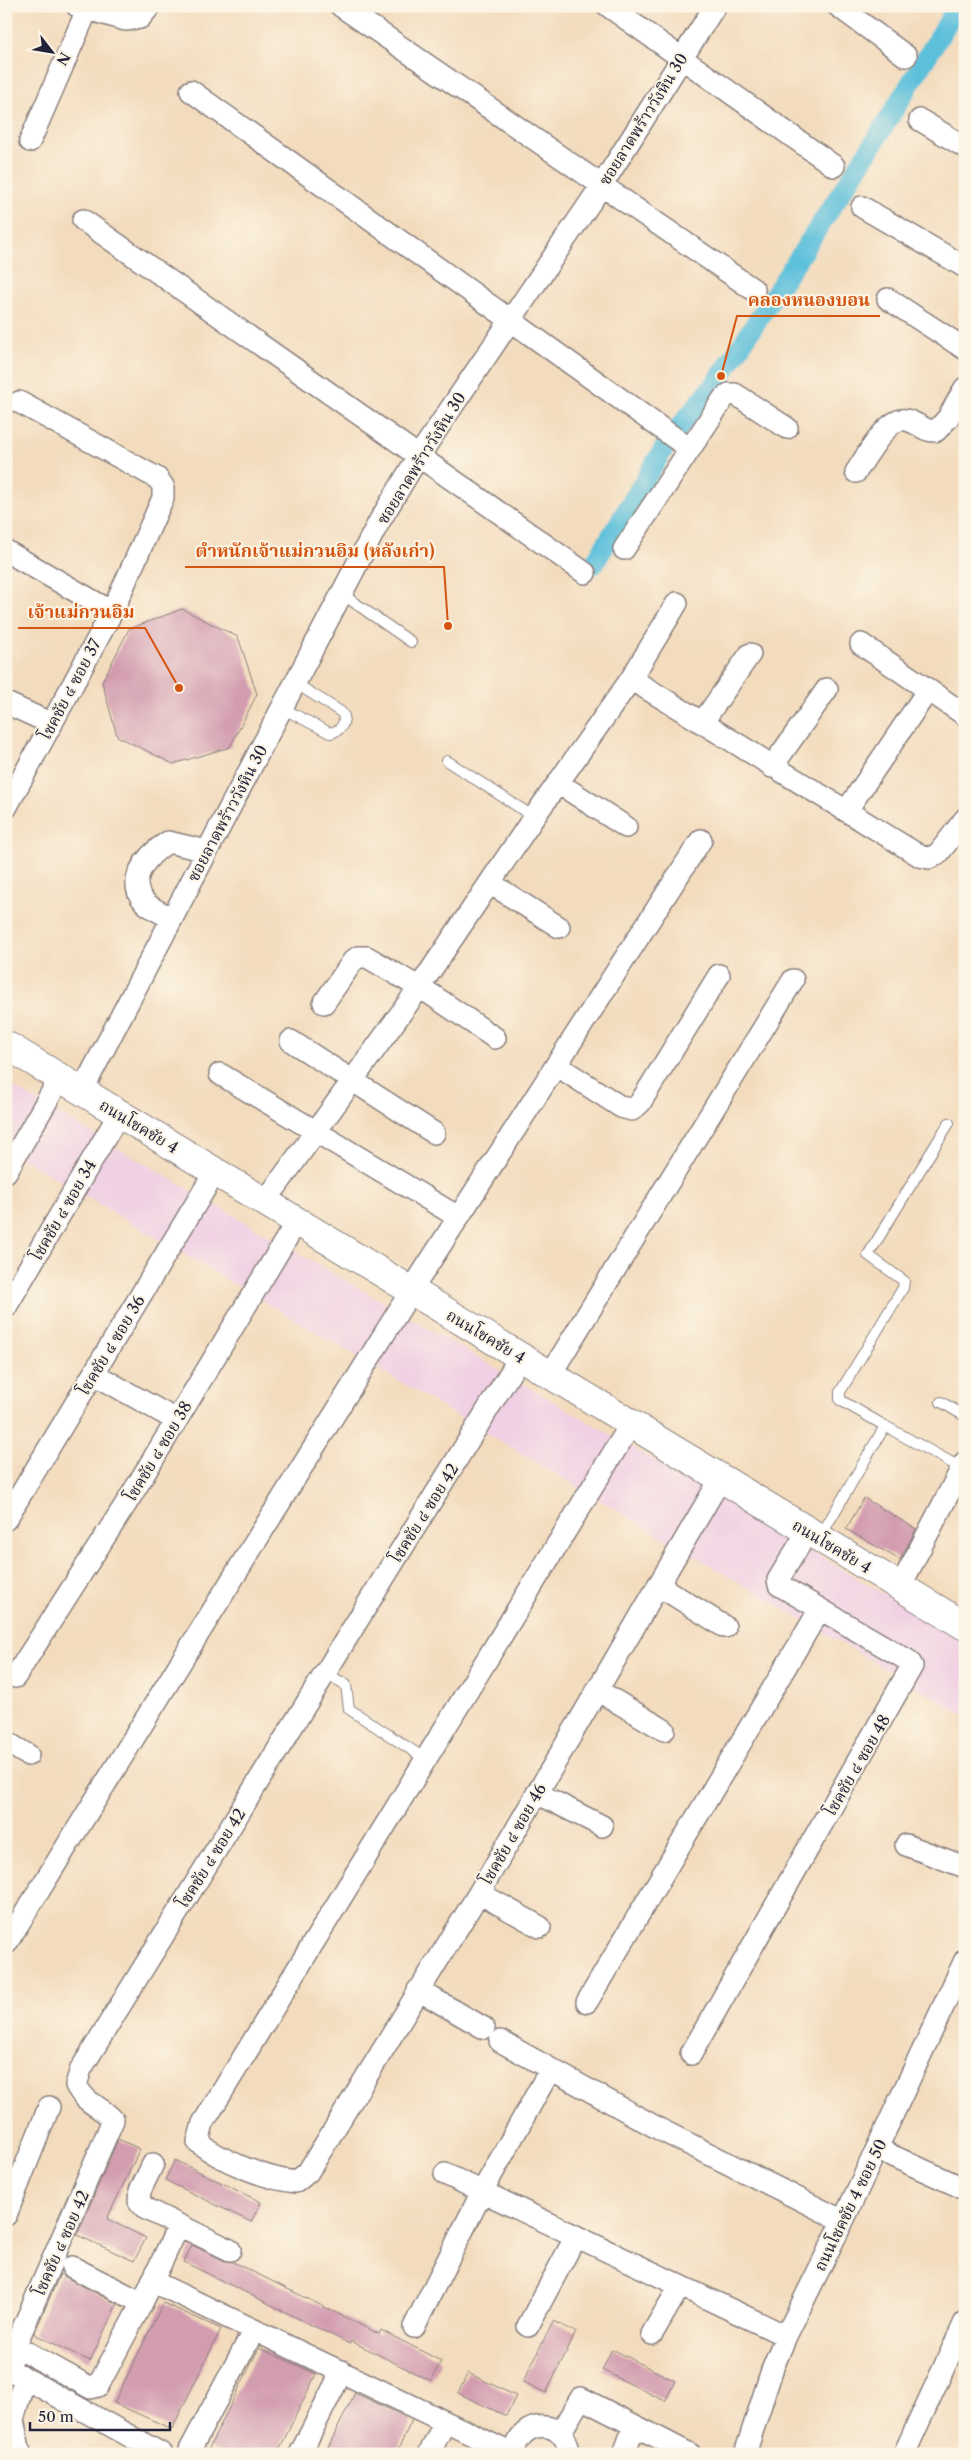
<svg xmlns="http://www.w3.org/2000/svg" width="971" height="2460" font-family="'Libre Caslon Text','Noto Serif Thai',serif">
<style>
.built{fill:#f0d0e4}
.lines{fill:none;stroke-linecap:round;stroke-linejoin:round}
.canal{stroke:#5dc0db;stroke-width:20}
.building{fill:#d39db0}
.lane-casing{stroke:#8a7f7c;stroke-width:12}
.street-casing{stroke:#8a7f7c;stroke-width:24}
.secondary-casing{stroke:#8a7f7c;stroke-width:30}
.lane{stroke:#fff;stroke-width:10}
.street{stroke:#fff;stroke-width:21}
.secondary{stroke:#fff;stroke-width:28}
.labels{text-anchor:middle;stroke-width:4;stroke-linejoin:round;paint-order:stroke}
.street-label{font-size:16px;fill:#22223b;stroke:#fcf5e5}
.leader{fill:none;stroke:#d45411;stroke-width:2}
.callout-dot{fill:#d45411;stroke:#fcf5e5;stroke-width:2}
.callout-label{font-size:18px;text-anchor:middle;font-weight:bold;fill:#d45411;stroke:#fcf5e5;stroke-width:4;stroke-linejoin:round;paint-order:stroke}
</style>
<rect width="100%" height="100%" fill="#fcf5e5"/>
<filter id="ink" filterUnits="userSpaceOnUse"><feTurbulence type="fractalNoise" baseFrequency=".02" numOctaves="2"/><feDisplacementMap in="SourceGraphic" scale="10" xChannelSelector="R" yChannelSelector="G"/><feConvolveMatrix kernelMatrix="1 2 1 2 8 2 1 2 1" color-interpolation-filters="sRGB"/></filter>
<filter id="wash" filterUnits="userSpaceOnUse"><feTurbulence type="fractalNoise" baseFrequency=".0096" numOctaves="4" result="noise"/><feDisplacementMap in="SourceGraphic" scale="20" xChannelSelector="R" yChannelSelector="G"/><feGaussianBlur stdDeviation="1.12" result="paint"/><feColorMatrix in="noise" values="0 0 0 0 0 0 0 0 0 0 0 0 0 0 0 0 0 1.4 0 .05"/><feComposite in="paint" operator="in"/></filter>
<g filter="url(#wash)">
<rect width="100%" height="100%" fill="#f3dcbe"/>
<!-- built -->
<path class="built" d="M6,1083L965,1641V1716L6,1149Z"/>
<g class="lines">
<!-- canal -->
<path class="canal" d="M594,564L671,437L721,376L875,141L958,6"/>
</g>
<g id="blocks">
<!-- building -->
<path class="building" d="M182,609L238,637L257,694L230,747L173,764L117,736L102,682L129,629Z
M864,1498L916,1529L900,1560L846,1529Z
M118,2139L140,2149L107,2219L146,2238L134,2261L77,2235Z
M175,2160L261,2202L251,2222L165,2180Z
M192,2245L225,2261L233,2262L379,2334L381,2330L441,2361L431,2381L351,2341L350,2344L184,2262Z
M60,2274L117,2304L90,2361L34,2334Z
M163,2303L221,2329L172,2429L114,2403Z
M553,2321L576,2332L546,2393L523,2382Z
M259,2348L316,2374L277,2454H221L209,2448Z
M612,2349L675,2381L665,2401L602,2370Z
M468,2373L516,2396L506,2416L458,2393Z
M355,2393L412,2420L396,2454H325Z"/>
</g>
</g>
<g filter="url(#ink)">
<use href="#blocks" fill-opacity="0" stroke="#8a7f7c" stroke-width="1"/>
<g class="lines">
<defs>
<path id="lane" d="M342,594L411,642
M282,708L330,733C340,731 344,726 344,716L341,712L295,683
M447,761L534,817
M941,1402L965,1416
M885,1426L840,1400V1392L903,1288L904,1281L868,1255L949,1123
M820,1537L885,1426L954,1464
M326,1673L346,1685L349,1709L427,1760"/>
<path id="street" d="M77,6L125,20L140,18L150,6
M341,6L754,290
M608,6L834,166
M838,6L906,56
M191,91L690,449
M920,120L965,147
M30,141L87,10
M862,207L965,267
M83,220L585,573
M888,299L965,349
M856,472C865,459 888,416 906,420C917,422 924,432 936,431L948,418L965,388
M624,549L723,399L729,394H735L787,428
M6,551L112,612
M861,644L965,715
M631,679L920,856L929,858L938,854L965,819
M6,703L52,724
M702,723L750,654
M772,767L827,689
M558,783L626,827
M6,808L112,612L163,498V486L157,478L19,402
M847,810L928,690
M490,883L559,927
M172,919C164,914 155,910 148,905C122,883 147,855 168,842L207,851
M324,1003L353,961L358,957H367L432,995L495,1038
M291,1041L434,1133
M556,1065L621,1107L632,1110L640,1103L719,975
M220,1074L458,1217
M82,1091L379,522L418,457L602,185L715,6
M6,1172L60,1078
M265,1202L419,988L534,817L631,679L677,603
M6,1307L119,1114
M94,1374L176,1420
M550,1375L793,980
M631,1424L203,2123L198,2142C220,2161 267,2179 296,2182L308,2172L479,1893L721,1478
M6,1519L215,1172
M658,1585L725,1627
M900,1587L965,1462
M15,1677L129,1499L297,1221
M597,1690L664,1730
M6,1742L28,1755
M537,1793L602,1826
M906,1845L965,1867
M479,1893L540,1927
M6,1944L411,1291L701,840
M418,1990L484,2028
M587,2002L820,1609
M500,2041L661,2130L843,2221
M691,2054L912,1666L909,1661L779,1585L778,1580L781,1575L808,1531
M877,2149L965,2189
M153,2164L140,2191L139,2201L146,2209L230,2250
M445,2174L786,2336
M6,2215L49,2107
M72,2267L142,2303
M152,2281L512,2454
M528,2326L576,2236
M414,2327L482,2192L550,2070
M652,2334L680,2286
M28,2353L91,2388L98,2386L142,2303L179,2225
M560,2433L581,2398L690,2454
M190,2450L254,2330
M20,2453L13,2420L24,2380
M162,2454L12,2371L10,2358L113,2120C100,2105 86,2105 76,2085L81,2069L520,1357
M300,2454L342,2371
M429,2454L445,2422
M514,2454C518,2417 568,2418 569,2454
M624,2454L634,2426
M745,2454L773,2367L786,2336L843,2221L965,1960
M904,2454L965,2322"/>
<path id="secondary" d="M6,1045L965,1626"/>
</defs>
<!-- lane casing -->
<use href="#lane" class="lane-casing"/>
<!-- street casing -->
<use href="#street" class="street-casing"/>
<!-- secondary casing -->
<use href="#secondary" class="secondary-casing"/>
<!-- lane -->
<use href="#lane" class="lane"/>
<!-- street -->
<use href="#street" class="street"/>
<!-- secondary -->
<use href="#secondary" class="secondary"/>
</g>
</g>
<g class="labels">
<!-- street labels -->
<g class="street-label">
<text transform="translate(643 119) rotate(-58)" y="6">ซอยลาดพร้าววังหิน 30</text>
<text transform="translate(421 458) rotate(-58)" y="6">ซอยลาดพร้าววังหิน 30</text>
<text transform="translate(70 689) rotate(-62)" y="6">โชคชัย ๔ ซอย 37</text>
<text transform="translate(227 813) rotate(-62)" y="6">ซอยลาดพร้าววังหิน 30</text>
<text transform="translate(139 1126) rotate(31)" y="6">ถนนโชคชัย 4</text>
<text transform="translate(63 1210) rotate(-60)" y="6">โชคชัย ๔ ซอย 34</text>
<text transform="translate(486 1336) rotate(31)" y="6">ถนนโชคชัย 4</text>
<text transform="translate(111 1345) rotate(-59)" y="6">โชคชัย ๔ ซอย 36</text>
<text transform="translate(158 1451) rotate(-59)" y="6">โชคชัย ๔ ซอย 38</text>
<text transform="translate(424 1513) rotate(-58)" y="6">โชคชัย ๔ ซอย 42</text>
<text transform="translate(832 1546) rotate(31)" y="6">ถนนโชคชัย 4</text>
<text transform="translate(857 1765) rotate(-60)" y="6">โชคชัย ๔ ซอย 48</text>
<text transform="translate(513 1834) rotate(-60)" y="6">โชคชัย ๔ ซอย 46</text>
<text transform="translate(211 1858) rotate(-58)" y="6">โชคชัย ๔ ซอย 42</text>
<text transform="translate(850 2205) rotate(-64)" y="6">ถนนโชคชัย 4 ซอย 50</text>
<text transform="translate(61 2243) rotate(-66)" y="6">โชคชัย ๔ ซอย 42</text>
</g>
</g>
<!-- callouts -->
<path class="leader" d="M721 376L737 316H880M448 626L444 567H185M179 688L145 628H18"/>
<g class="callout-dot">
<circle cx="721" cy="376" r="5"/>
<circle cx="448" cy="626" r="5"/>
<circle cx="179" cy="688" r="5"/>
</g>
<g class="callout-label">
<text x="809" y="306">คลองหนองบอน</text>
<text x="315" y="557">ตำหนักเจ้าแม่กวนอิม (หลังเก่า)</text>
<text x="81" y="618">เจ้าแม่กวนอิม</text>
</g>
<!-- margin -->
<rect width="971" height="2460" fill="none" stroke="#fcf5e5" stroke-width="25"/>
<!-- north arrow -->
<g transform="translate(52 52) rotate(121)" stroke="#fcf5e5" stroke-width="4" paint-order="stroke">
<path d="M0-4L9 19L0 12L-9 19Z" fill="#22223b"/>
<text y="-8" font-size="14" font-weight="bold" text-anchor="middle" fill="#22223b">N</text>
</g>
<!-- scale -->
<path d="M30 2422v8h140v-8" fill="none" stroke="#22223b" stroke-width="2.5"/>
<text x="38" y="2422" font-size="15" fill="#22223b" stroke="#fcf5e5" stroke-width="4" paint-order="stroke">50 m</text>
</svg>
